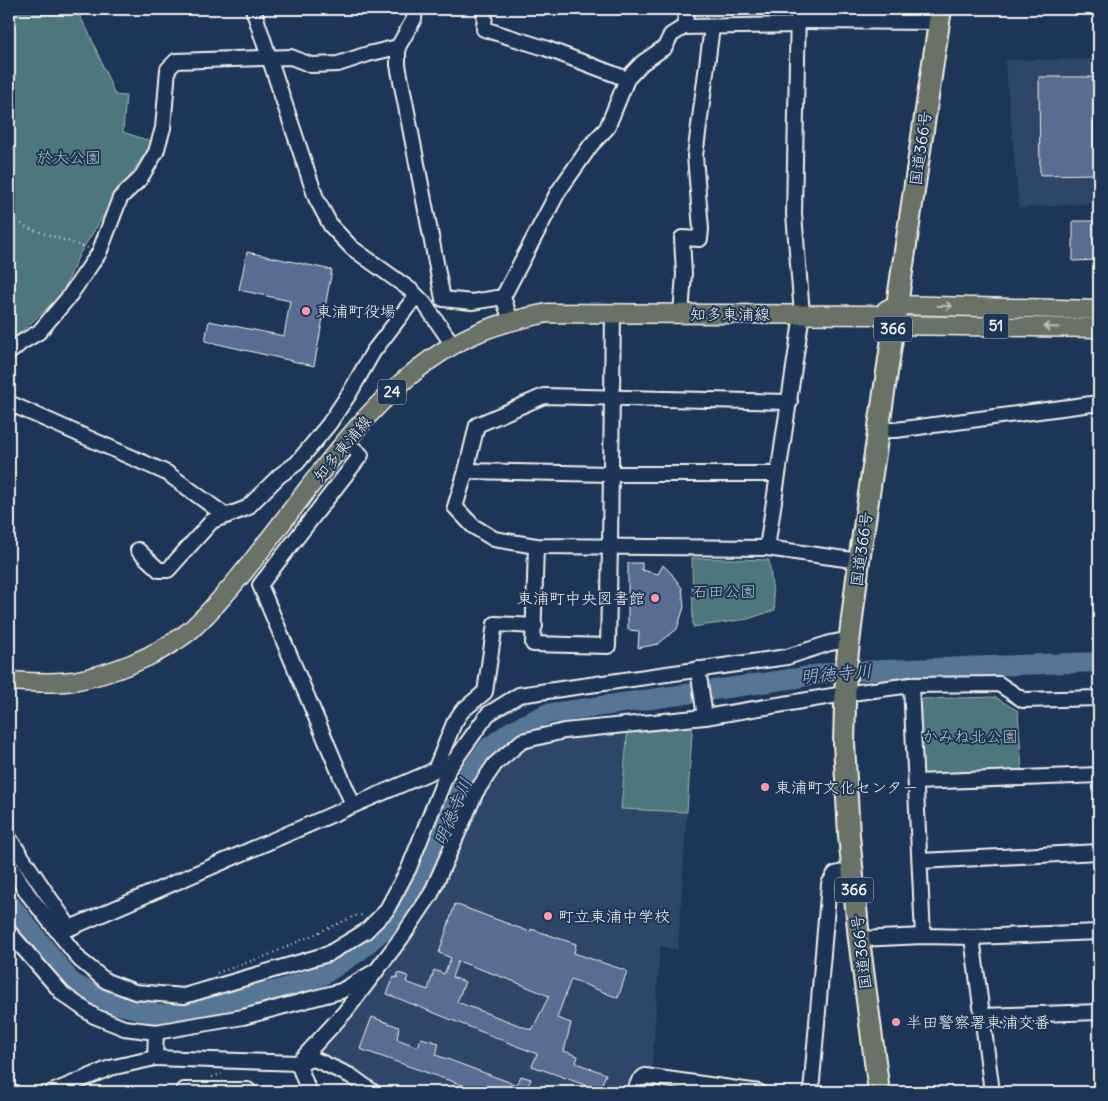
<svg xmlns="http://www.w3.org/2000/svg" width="1108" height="1101" viewBox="0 0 1108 1101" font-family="Delius,'Klee One',sans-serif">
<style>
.built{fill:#2f4668}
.green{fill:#4e777c;stroke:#a1b4b2}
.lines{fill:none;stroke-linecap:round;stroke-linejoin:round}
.river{stroke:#547795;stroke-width:20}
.building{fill:#596d91;stroke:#f4f1e8;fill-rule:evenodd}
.minor-casing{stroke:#f4f1e8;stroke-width:18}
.major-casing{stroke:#f4f1e8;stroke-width:21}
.highway-casing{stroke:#f4f1e8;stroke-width:24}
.path{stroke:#f4f1e8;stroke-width:2;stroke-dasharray:1 4;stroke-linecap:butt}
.minor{stroke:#1d3557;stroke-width:14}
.major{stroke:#6a7166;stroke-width:18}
.highway{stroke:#6a7166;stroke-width:20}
.oneway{stroke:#bdbeb4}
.poi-dot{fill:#ff9aa2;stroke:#1d3557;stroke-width:2}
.labels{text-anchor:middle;stroke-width:4;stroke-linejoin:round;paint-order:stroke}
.shield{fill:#1d3557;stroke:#b4b9bc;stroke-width:1}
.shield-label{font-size:15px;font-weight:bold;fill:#f4f1e8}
.street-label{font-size:16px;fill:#f4f1e8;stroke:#1d3557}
.park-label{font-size:16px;fill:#b2c0bd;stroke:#1d3557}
.poi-label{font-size:16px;fill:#f4f1e8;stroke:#1d3557;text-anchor:start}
.water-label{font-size:18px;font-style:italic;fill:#b4c0c7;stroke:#1d3557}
</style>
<rect width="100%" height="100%" fill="#1d3557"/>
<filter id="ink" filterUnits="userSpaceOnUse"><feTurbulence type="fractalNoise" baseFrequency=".02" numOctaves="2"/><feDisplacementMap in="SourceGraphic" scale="10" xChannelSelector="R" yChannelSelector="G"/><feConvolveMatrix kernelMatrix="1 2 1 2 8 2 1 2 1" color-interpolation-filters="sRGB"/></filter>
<g filter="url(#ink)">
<g class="built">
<polygon points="1099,59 1099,203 1019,208 1005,60"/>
<polygon points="693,718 678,950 660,946 652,1070 641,1069 630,1092 373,1092 314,1059 312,1048 402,937 476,792 522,741"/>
</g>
<g class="green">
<polygon points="9,9 76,9 90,35 115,95 126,96 123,132 153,142 110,205 79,255 62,294 19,334 9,339"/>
<polygon points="692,558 769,560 775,610 748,619 693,627"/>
<polygon points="995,697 1018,711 1022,772 921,774 919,699"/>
<polygon points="693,718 687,812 621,809 628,726"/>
</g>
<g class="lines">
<polyline class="river" points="9,903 72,983 114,1004 164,1015 282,989 323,975 358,952 392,922 417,893 430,867 462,783 488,748 511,731 546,714 797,678 831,672 1099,662"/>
</g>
<g class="building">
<polygon points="1039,77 1093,77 1094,174 1040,175"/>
<polygon points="1073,221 1099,221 1099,260 1073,261"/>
<polygon points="247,252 332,270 314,366 205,341 209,321 284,336 290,301 239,290"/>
<polygon points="628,563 642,563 642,570 658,574 663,565 671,573 682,588 684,607 677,629 658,644 638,648 639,631 628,630"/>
<path d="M 455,904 L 530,932 L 531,929 L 576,944 L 574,953 L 627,971 L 618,998 L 571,979 L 557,1018 L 571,1023 L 564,1051 L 578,1056 L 576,1063 L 606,1074 L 599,1090 L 532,1066 L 537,1054 L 387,994 L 394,977 L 397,978 L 398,973 L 408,976 L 406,982 L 428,990 L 434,970 L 444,974 L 451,958 L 439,953 ZM 458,961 L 513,981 L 549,996 L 532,1030 L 457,1002 L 465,982 L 452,977 Z"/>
<polygon points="372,1017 399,1027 397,1039 418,1047 421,1038 439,1043 436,1055 517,1085 521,1076 531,1079 527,1089 533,1092 482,1092 360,1049"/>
</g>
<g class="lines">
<g class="minor-casing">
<g id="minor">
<polyline points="253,9 316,198 331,226 352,248 412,291 424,303 453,345"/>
<polyline points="415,9 414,19 398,47 398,65 443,299 472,302 503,297"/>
<polyline points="485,9 484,29 545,48 627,79"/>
<polyline points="798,21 939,22"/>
<polyline points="684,27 687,9"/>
<polyline points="681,314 684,274 682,238 700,239 701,229 695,156 712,27"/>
<polyline points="511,321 503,297 558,192 591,145 607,128 627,79 642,63 665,47 671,35 684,27 798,25"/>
<polyline points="9,353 22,342 39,332 68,298 99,253 120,198 140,179 156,152 163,128 168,69 176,61 291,57 311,65 338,64 368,54 398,47"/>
<polyline points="790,402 544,396 477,425 466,471 455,507 473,526 494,539 536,546 767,548 859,561"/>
<polyline points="9,403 167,473 226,516"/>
<polyline points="878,430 896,430 1099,403"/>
<polyline points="346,442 361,455 260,585 353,805"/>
<polyline points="466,471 610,474 778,474"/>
<polyline points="536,546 533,644 608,646 610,545 613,314"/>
<polyline points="767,548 802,314 794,214 798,9"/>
<polyline points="138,550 159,570 168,570 212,521 247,508 279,476 297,463 329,424 349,394 373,352 416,296"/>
<polyline points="698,669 705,717"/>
<polyline points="911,685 923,936"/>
<polyline points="916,782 1099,775"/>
<polyline points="9,838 70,928 435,770 454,723 462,711 485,692 495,624 535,626"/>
<polyline points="920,861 1099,852"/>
<polyline points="9,864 28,894 80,960 106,981 135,992 184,996 328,954 366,931 386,911 409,868 449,768 488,714 519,695 787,657 830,643 848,640"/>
<polyline points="9,932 63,994 94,1016 124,1028 156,1032 243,1017 341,991 372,973"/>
<polyline points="972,937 992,1092"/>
<polyline points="859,939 923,936 972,937 1099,932"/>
<polyline points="983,1016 1099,1012"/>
<polyline points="156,1032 155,1058 298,1063 314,1059 351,1076 373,1092"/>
<polyline points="298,1063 345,1012 402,937 431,894 476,792 495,764 522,741 564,731 705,717 844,694 911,685 999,684 1023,700 1099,698"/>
<polyline points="298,1063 309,1092"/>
<polyline points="9,1091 13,1092"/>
<polyline points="52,1092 110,1068 155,1058"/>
<polyline points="184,1092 184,1090 248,1090 248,1092"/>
<polyline points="634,1092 639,1081 645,1076 759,1092"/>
<polyline points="811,1092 829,884 835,874 851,870"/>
</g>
</g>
<g class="major-casing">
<g id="major">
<polyline points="886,310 896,305 1099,310"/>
<path d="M 9,681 C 29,682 52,684 73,681 C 112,674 155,657 187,633 C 194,628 200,621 206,615 C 227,593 246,570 264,546 C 324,470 389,368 482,331 C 503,322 525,318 547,313 L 876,315 L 894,325 L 1099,328"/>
</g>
</g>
<g class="highway-casing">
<polyline id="highway" points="879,1092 859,939 849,835 844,743 846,668 859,561 941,9"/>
</g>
<g class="path">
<polyline points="9,215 28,228 88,248"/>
<polyline points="217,973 266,956 355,916 363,915"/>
<polyline points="212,1077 222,1074"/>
</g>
<use href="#minor" class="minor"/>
<use href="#major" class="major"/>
<use href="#highway" class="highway"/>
</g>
<defs><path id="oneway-shaft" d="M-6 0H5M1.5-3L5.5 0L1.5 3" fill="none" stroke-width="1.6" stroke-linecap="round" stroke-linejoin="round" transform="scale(1.25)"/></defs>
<g class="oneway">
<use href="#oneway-shaft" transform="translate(945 306) rotate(1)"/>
<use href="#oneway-shaft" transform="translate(1051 327) rotate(-179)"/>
</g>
</g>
<g class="poi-dot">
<circle cx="306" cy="311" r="5"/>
<circle cx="655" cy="598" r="5"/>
<circle cx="765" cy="787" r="5"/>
<circle cx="548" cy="916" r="5"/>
<circle cx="896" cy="1022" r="5"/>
</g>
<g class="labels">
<g class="shield">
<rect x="983.5" y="313.5" width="25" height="25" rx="4"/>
<rect x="874" y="316.5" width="38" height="25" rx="4"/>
<rect x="378" y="379.5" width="28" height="25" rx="4"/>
<rect x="835" y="877.5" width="38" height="25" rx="4"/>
</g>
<g class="shield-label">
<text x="996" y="331">51</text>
<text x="893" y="334">366</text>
<text x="392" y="397">24</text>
<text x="854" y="895">366</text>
</g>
<g class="street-label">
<text transform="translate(920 148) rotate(-82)" y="6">国道366号</text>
<text x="730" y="320">知多東浦線</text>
<text transform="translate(342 448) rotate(-50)" y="6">知多東浦線</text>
<text transform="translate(861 549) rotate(-82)" y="6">国道366号</text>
<text transform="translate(861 952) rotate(-97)" y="6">国道366号</text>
</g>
<g class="park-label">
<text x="69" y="163">於大公園</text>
<text x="724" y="597">石田公園</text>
<text x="970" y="742">かみね北公園</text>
</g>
<g class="poi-label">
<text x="316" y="317">東浦町役場</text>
<text x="645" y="604" text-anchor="end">東浦町中央図書館</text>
<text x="775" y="793">東浦町文化センター</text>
<text x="558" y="922">町立東浦中学校</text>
<text x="906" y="1028">半田警察署東浦交番</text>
</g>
<g class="water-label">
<text transform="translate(836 674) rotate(-5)" y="6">明徳寺川</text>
<text transform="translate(453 812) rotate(-67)" y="6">明徳寺川</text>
</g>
</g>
<rect width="1108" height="1101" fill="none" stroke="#1d3557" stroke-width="30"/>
<rect x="15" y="15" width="1078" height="1071" fill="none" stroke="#f4f1e8" stroke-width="2" filter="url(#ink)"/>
</svg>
